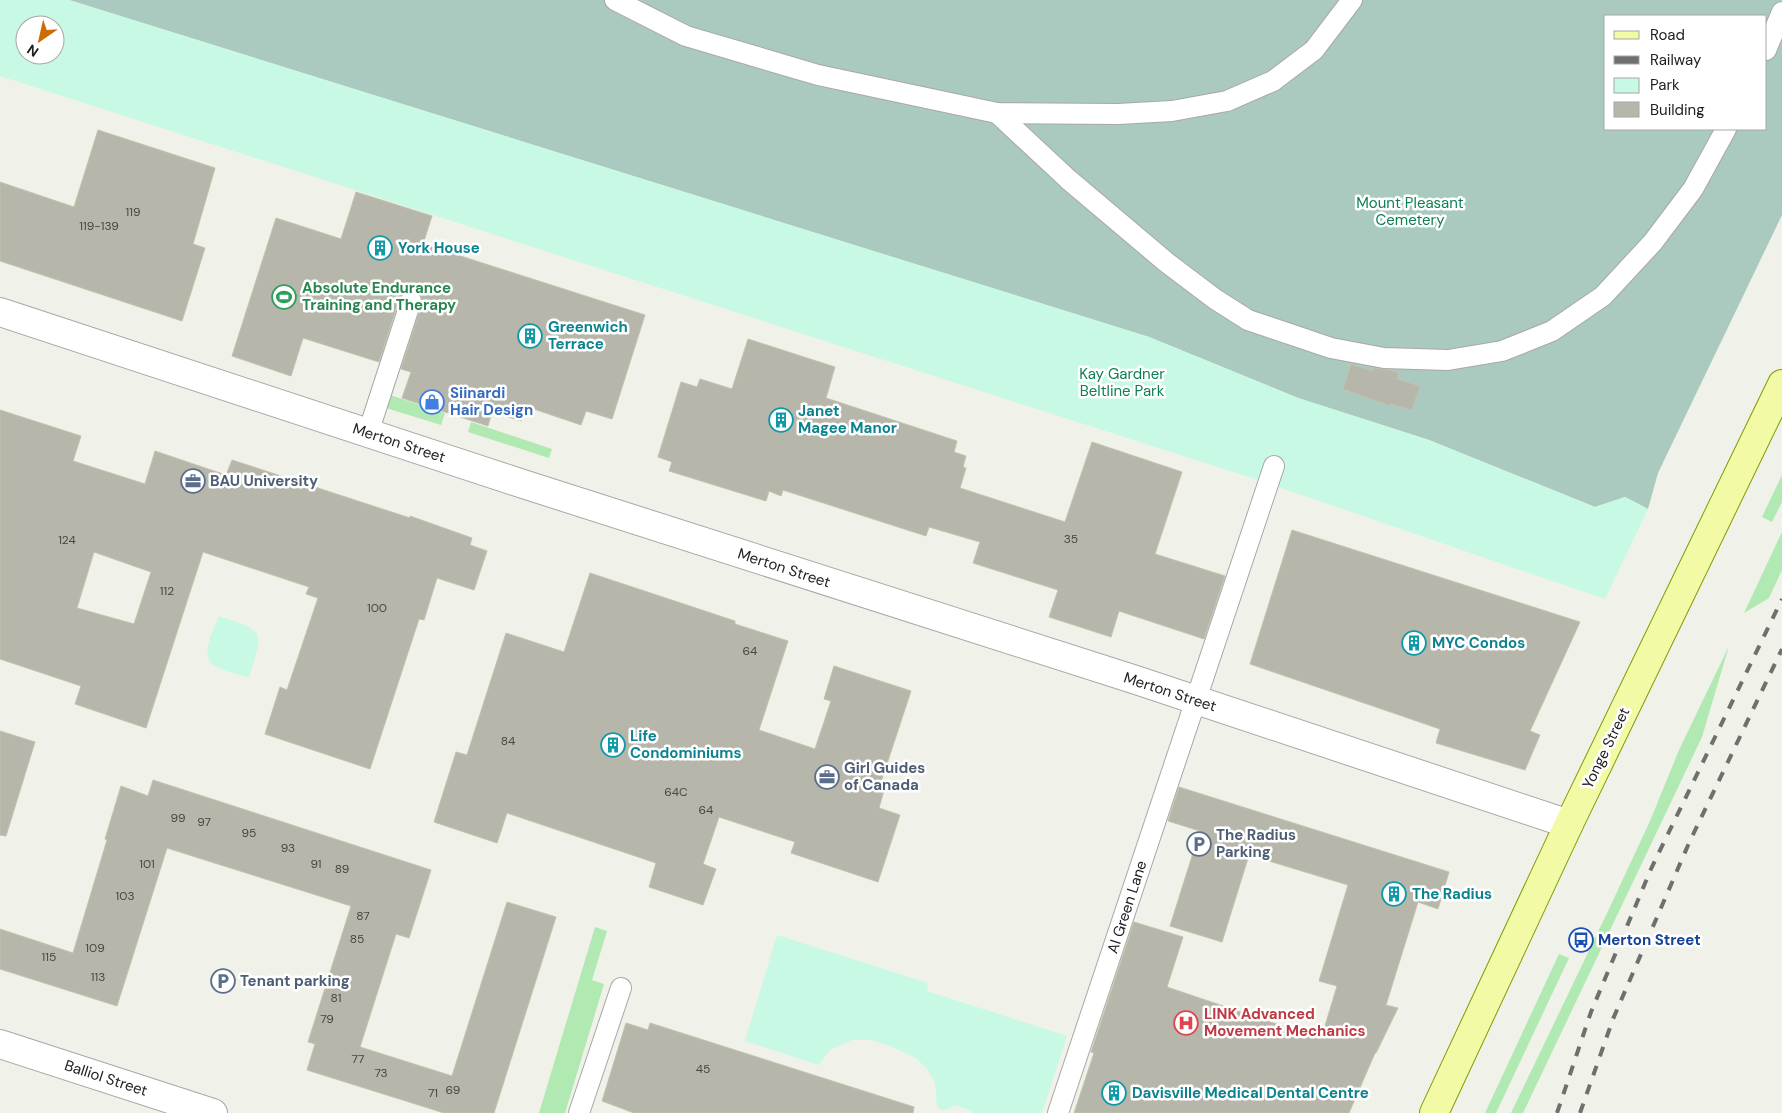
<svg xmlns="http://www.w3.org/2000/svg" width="1782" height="1113" viewBox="0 0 1782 1113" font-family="'DM Sans',sans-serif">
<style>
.grass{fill:#b0e9b2}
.cemetery{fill:#aacabf;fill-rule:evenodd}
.park{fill:#c8f9e5;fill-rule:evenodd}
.building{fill:#b7b6ab;stroke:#c3c2ab;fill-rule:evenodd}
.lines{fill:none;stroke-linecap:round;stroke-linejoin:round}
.lane-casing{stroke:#a8a8a8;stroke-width:22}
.street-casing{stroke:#a8a8a8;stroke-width:30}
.primary-casing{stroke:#7f9b04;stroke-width:30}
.lane{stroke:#fff;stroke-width:20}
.street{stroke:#fff;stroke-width:28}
.primary{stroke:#f3faa5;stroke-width:28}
.rail{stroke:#6f6f6f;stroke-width:4;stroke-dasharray:10 10;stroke-linecap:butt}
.labels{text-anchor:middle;stroke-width:5;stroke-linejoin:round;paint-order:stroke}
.number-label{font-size:12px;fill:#464644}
.park-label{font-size:15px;fill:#0f8052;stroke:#fff}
.culture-label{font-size:15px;font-weight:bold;fill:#0d838f;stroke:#fff;text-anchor:start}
.leisure-label{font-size:15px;font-weight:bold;fill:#27864d;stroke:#fff;text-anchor:start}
.shop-label{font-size:15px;font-weight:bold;fill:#366cbe;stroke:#fff;text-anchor:start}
.street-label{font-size:15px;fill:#212121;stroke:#fff}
.service-label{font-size:15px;font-weight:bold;fill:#4e5e75;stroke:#fff;text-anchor:start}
.transit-label{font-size:15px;font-weight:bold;fill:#164399;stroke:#fff;text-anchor:start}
.health-label{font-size:15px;font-weight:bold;fill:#be3a42;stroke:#fff;text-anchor:start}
</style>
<rect width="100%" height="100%" fill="#f0f1e8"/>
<g class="grass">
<polygon points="390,395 445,413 441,425 386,408"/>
<polygon points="471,422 552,449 549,458 468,432"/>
<polygon points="1782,475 1782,502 1772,522 1762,517"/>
<polygon points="1782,532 1782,570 1769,598 1744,613"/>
<polygon points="1729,646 1702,737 1523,1113 1511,1113 1609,909 1650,821 1679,750"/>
<polygon points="595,927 607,931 592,980 604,984 565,1113 539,1113"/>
<polygon points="1559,954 1569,958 1496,1113 1485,1113"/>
</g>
<path class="cemetery" d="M 69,0 L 1782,0 L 1782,215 L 1658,473 L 1648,509 L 1625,497 L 1595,507 L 1429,440 L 1298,398 L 1149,337 ZM 1606,16 L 1766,16 L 1766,129 L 1606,129 Z"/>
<g class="park">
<path d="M 0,0 L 69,0 L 1149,337 L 1298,398 L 1429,440 L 1595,507 L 1625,497 L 1648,509 L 1605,599 L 1255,479 L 0,76 ZM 25,25 L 55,25 L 55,55 L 25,55 Z"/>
<path d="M 219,616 C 267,632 263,630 249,678 C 238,674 225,672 215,666 C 198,657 214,629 219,616 Z"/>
<polygon points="777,935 928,983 927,991 1067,1036 1042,1113 972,1113 972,1111 954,1105 950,1109 943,1110 937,1107 935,1082 927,1069 916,1058 890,1046 871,1040 852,1040 830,1050 819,1065 745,1041"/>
</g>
<g class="building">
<polygon points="98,130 215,168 193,244 205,248 182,321 0,261 0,182 74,207"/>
<polygon points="356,192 432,216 423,244 645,315 612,419 586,411 581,425 525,406 521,421 492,412 488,426 402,398 411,372 401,369 422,304 422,298 420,293 414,290 408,290 403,292 400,297 379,362 303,338 291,376 232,356 276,218 341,239"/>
<polygon points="748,339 835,367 826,398 957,441 954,452 966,456 963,467 966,468 960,488 1065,522 1092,442 1182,472 1155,554 1225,576 1204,639 1119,611 1111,637 1049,617 1058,590 973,563 980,542 929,527 926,536 783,490 781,496 769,491 766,501 669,471 672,462 658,457 681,382 697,387 700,379 732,389"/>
<polygon points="1351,364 1373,371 1373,368 1388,370 1399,373 1397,379 1420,386 1412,410 1391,404 1390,406 1343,389"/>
<path d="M 0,410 L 81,436 L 73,461 L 145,484 L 155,451 L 226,475 L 232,460 L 410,518 L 410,516 L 472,538 L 470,545 L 487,551 L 474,590 L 437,578 L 424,620 L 419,619 L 370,769 L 265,734 L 280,687 L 287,690 L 318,598 L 306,594 L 309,587 L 203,552 L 146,728 L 75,704 L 81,686 L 0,659 ZM 94,552 L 151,572 L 134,624 L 77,608 Z"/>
<polygon points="1292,530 1580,622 1530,731 1540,735 1525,770 1436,743 1440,729 1250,664"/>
<polygon points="590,573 735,621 735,624 788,641 759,730 815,749 831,701 824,699 834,666 911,691 880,785 885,787 879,808 900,815 878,882 791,853 795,842 719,817 703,864 716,869 703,905 649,887 656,863 507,813 497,843 434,822 456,752 467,755 506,633 564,652"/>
<polygon points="0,731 35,742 6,836 0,835"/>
<polygon points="153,780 431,870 409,938 396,934 360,1047 452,1076 507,902 556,917 494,1113 444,1113 307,1070 315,1044 308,1042 351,906 167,848 117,1006 0,969 0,929 73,953 107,840 105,839 121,786 148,796"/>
<polygon points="1179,787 1449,872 1438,909 1418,902 1386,1005 1398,1008 1376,1053 1375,1053 1349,1113 1074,1113 1094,1053 1091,1052 1134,922 1183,937 1167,987 1321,1039 1337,986 1319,981 1348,885 1249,855 1222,942 1170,926 1200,831 1168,821"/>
<polygon points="626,1023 648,1030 650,1023 914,1107 913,1113 634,1113 602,1101"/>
</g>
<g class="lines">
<g class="lane-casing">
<g id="lane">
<polyline points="615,0 686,36 818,75 997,113 1118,114 1172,111 1227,101 1273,81 1314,50 1352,0"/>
<polyline points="1766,50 1782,12"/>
<polyline points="997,113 1069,180 1166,262 1215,299 1248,320 1331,348 1384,358 1448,360 1502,351 1552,331 1603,296 1653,242 1693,189 1726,129"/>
<polyline points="368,433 411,301"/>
<polyline points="579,1113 621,988"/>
<polyline points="1058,1113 1274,466"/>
</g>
</g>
<g class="street-casing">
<g id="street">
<polyline points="0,312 520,483 1136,680 1569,824"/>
<polyline points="0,1044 213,1113"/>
</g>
</g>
<g class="primary-casing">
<polyline id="primary" points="1434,1113 1569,824 1782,384"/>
</g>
<use href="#lane" class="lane"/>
<use href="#street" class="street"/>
<use href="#primary" class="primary"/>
<g class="rail">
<polyline points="1557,1113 1591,1012 1651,869 1782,599"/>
<polyline points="1580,1113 1613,1019 1689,843 1782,649"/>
</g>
</g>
<defs>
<g id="building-ring" transform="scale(1.25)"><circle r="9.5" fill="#fff" stroke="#0f9aa8" stroke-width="1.5"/><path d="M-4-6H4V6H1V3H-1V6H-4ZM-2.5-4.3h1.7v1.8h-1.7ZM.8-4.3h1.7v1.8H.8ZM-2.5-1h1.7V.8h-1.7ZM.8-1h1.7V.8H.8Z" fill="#0f9aa8"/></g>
<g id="stadium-ring" transform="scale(1.25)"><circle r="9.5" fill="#fff" stroke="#2e9e5b" stroke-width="1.5"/><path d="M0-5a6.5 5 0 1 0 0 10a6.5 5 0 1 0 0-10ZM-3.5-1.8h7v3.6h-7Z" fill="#2e9e5b"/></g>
<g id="shop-ring" transform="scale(1.25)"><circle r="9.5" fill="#fff" stroke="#3f7fe0" stroke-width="1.5"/><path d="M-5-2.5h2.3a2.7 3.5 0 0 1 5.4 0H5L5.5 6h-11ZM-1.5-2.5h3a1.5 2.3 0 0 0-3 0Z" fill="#3f7fe0"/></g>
<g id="office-ring" transform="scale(1.25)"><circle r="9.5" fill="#fff" stroke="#5c6f8a" stroke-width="1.5"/><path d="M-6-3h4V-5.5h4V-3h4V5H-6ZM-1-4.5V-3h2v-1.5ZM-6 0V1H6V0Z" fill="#5c6f8a"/></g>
<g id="parking-ring" transform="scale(1.25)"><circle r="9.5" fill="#fff" stroke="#5c6f8a" stroke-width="1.5"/><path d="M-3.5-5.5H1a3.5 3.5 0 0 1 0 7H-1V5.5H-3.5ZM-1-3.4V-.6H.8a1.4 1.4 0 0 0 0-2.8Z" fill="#5c6f8a"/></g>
<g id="bus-ring" transform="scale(1.25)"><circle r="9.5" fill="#fff" stroke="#1a4fb4" stroke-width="1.5"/><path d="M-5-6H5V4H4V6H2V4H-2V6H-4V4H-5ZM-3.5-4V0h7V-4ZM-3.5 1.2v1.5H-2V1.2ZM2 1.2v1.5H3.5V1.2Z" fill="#1a4fb4"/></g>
<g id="hospital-ring" transform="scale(1.25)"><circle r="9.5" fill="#fff" stroke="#e0444e" stroke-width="1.5"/><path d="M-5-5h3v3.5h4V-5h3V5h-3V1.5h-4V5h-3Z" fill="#e0444e"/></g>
</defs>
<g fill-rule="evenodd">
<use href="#building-ring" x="380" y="248"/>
<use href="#stadium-ring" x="284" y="297"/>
<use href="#building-ring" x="530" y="336"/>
<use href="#shop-ring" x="432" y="402"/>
<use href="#building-ring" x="781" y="420"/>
<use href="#office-ring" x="193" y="481"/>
<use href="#building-ring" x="1414" y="643"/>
<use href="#building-ring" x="613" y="745"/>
<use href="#office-ring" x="827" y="777"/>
<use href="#parking-ring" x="1199" y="844"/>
<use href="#building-ring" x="1394" y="894"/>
<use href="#bus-ring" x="1581" y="940"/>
<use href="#parking-ring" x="223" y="981"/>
<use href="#hospital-ring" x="1186" y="1023"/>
<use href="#building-ring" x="1114" y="1093"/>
</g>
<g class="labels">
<g class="number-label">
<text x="133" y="216">119</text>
<text x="99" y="230">119-139</text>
<text x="1071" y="543">35</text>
<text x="67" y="544">124</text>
<text x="167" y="595">112</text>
<text x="377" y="612">100</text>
<text x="750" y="655">64</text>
<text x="508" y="745">84</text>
<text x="676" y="796">64C</text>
<text x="706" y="814">64</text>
<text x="178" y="822">99</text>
<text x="204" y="826">97</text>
<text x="249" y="837">95</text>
<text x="288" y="852">93</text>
<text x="147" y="868">101</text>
<text x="316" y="868">91</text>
<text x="342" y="873">89</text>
<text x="125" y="900">103</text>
<text x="363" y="920">87</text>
<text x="357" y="943">85</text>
<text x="95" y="952">109</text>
<text x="49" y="961">115</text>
<text x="98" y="981">113</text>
<text x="336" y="1002">81</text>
<text x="327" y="1023">79</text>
<text x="358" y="1063">77</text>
<text x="703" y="1073">45</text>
<text x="381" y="1077">73</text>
<text x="453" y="1094">69</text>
<text x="433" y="1097">71</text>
</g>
<g class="park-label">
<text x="1410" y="208">Mount Pleasant<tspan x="1410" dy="17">Cemetery</tspan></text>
<text x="1122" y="379">Kay Gardner<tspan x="1122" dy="17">Beltline Park</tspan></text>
</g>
<g class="culture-label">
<text x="398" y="253">York House</text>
<text x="548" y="332">Greenwich<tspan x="548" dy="17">Terrace</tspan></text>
<text x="798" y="416">Janet<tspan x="798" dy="17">Magee Manor</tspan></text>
<text x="1432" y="648">MYC Condos</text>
<text x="630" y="741">Life<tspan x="630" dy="17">Condominiums</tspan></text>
<text x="1412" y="899">The Radius</text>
<text x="1132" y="1098">Davisville Medical Dental Centre</text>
</g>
<g class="leisure-label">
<text x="302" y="293">Absolute Endurance<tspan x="302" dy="17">Training and Therapy</tspan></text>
</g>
<g class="shop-label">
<text x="450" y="398">Siinardi<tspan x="450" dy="17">Hair Design</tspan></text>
</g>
<g class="street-label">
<text transform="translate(399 443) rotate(18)" y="5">Merton Street</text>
<text transform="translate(784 568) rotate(18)" y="5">Merton Street</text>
<text transform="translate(1170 692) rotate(18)" y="5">Merton Street</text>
<text transform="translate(1606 748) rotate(-64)" y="5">Yonge Street</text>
<text transform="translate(1127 907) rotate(-72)" y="5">Al Green Lane</text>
<text transform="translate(106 1078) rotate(18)" y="5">Balliol Street</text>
</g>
<g class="service-label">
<text x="210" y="486">BAU University</text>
<text x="844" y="773">Girl Guides<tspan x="844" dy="17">of Canada</tspan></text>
<text x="1216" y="840">The Radius<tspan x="1216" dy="17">Parking</tspan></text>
<text x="240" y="986">Tenant parking</text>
</g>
<g class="transit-label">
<text x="1598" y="945">Merton Street</text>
</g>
<g class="health-label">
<text x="1204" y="1019">LINK Advanced<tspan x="1204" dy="17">Movement Mechanics</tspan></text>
</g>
</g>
<rect x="1604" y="15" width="162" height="115" fill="#ffffff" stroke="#a6a6a6"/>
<rect x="1614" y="31" width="25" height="8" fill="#f3faa5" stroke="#a6a6a6"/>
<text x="1650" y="40" font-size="15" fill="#212121">Road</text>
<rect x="1614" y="56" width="25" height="8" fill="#6f6f6f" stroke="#a6a6a6"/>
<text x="1650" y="65" font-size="15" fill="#212121">Railway</text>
<rect x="1614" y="78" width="25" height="15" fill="#c8f9e5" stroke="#a6a6a6"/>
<text x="1650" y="90" font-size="15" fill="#212121">Park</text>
<rect x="1614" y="102" width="25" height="15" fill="#b7b6ab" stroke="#a6a6a6"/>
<text x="1650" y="115" font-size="15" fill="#212121">Building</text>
<g transform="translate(40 40) rotate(214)"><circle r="24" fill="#ffffff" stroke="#a6a6a6"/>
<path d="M0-4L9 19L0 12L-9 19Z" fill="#cd6c05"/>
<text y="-8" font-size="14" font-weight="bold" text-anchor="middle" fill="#212121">N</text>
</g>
</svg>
